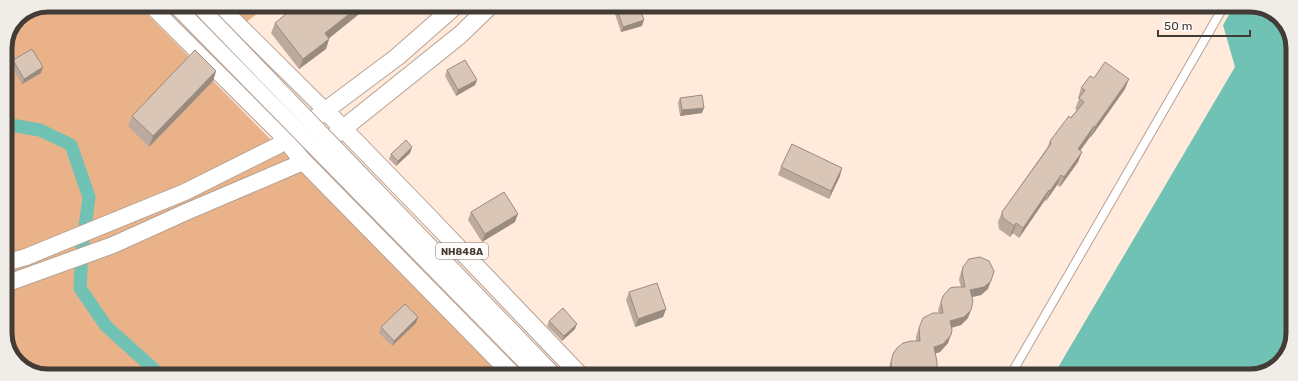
<svg xmlns="http://www.w3.org/2000/svg" width="1298" height="381" viewBox="0 0 1298 381" font-family="Rubik,sans-serif">
<style>
.green{fill:#e9b289}
.water{fill:#6fc2b4}
.lines{fill:none;stroke-linecap:round;stroke-linejoin:round}
.canal{stroke:#6fc2b4;stroke-width:13}
.pedestrian-casing{stroke:#b6a294;stroke-width:10}
.secondary-casing{stroke:#b6a294;stroke-width:17}
.primary-casing{stroke:#b6a294;stroke-width:18}
.trunk-casing{stroke:#b6a294;stroke-width:19}
.pedestrian{stroke:#fff;stroke-width:8}
.secondary{stroke:#fff;stroke-width:15}
.primary{stroke:#fff;stroke-width:16}
.trunk{stroke:#fff;stroke-width:17}
.secondary-bridge-casing{stroke:#b6a294;stroke-width:17;stroke-linecap:butt}
.secondary-bridge{stroke:#fff;stroke-width:15}
.wall{fill:#bbaa9d}
.shaded-wall{fill:#998b80}
.building{fill:#dac6b7;stroke:#998b80}
.labels{text-anchor:middle;stroke-width:3;stroke-linejoin:round;paint-order:stroke}
.shield{fill:#fffbf8;stroke:#7b7570;stroke-width:1}
.shield-label{font-size:10px;font-weight:bold;fill:#433b35}
.rim{fill:none;stroke:#433b35;stroke-width:5}
</style>
<rect width="100%" height="100%" fill="#ffeadb"/>
<g class="green">
<polygon points="48,5 138,5 296,165 501,375 36,374 15,361 5,336 5,47 18,17"/>
<polygon points="226,5 268,5 244,24"/>
</g>
<polygon class="water" points="1234,6 1262,7 1283,20 1293,45 1291,345 1276,367 1251,376 1053,376 1235,67 1223,25"/>
<g class="lines">
<polyline class="canal" points="5,124 40,130 71,145 89,197 82,251 80,288 106,326 157,372 158,375"/>
<g class="pedestrian-casing">
<polyline id="pedestrian" points="1010,376 1224,6"/>
</g>
<g class="secondary-casing">
<g id="secondary">
<polyline points="150,5 286,140"/>
<polyline points="219,5 325,110"/>
</g>
</g>
<g class="primary-casing">
<g id="primary">
<polyline points="5,263 26,257 185,192 277,146 286,140"/>
<polyline points="5,284 113,245 186,212 296,165 302,160"/>
</g>
</g>
<g class="trunk-casing">
<g id="trunk">
<polyline points="455,6 397,57 286,140 302,160 513,375"/>
<polyline points="325,110 428,216 580,375"/>
<polyline points="334,136 460,35 490,6"/>
</g>
</g>
<use href="#pedestrian" class="pedestrian"/>
<use href="#secondary" class="secondary"/>
<use href="#primary" class="primary"/>
<use href="#trunk" class="trunk"/>
<g class="secondary-bridge-casing">
<g id="secondary-bridge">
<polyline points="175,5 538,375"/>
<polyline points="198,5 554,375"/>
</g>
</g>
<use href="#secondary-bridge" class="secondary-bridge"/>
</g>
<g class="wall">
<polygon points="303,5 379,5 372,11 369,6 329,38 329,39 326,49 299,69 271,33 275,23"/>
<polygon points="614,6 639,6 642,26 621,32 613,8"/>
<polygon points="13,60 43,67 41,73 22,84 11,66"/>
<polygon points="447,70 477,80 475,85 456,96 445,76"/>
<polygon points="216,71 213,81 149,147 128,126 132,116"/>
<polygon points="1081,88 1125,89 1091,137 1090,137 1080,151 1078,162 1060,187 1057,185 1046,201 1045,200 1019,238 1013,233 1010,237 999,229 998,222 1002,212 1047,148 1050,141 1077,110 1075,109 1079,99 1078,98"/>
<polygon points="680,98 702,113 680,116 678,103"/>
<polygon points="412,147 410,153 396,166 389,159 391,154"/>
<polygon points="781,167 840,176 829,199 778,175"/>
<polygon points="471,212 515,222 482,242 468,220"/>
<polygon points="963,267 988,289 981,295 972,297 968,318 961,325 951,328 948,343 940,352 935,353 935,376 889,376 888,370 893,354 916,341 916,336 919,328 939,313 938,310 943,296 961,287 959,280 960,275"/>
<polygon points="629,292 666,309 663,317 635,327 626,300"/>
<polygon points="418,317 416,323 392,346 379,333 381,327"/>
<polygon points="549,321 575,329 562,341 547,326"/>
</g>
<g class="shaded-wall">
<polygon points="361,5 370,5 369,6 322,44 325,33"/>
<polygon points="374,5 379,5 372,11"/>
<polygon points="581,6 587,6 581,8"/>
<polygon points="644,20 642,26 621,32 623,27"/>
<polygon points="329,39 326,49 299,69 303,59"/>
<polygon points="43,67 41,73 22,84 24,79"/>
<polygon points="216,71 213,81 149,147 153,136"/>
<polygon points="1129,79 1125,89 1091,137 1095,127"/>
<polygon points="477,80 475,85 456,96 458,90"/>
<polygon points="704,108 702,113 680,116 682,110"/>
<polygon points="1094,126 1090,137 1074,159 1078,149"/>
<polygon points="412,147 410,153 396,166 398,161"/>
<polygon points="1082,152 1078,162 1060,187 1064,177"/>
<polygon points="842,168 840,176 829,199 831,191"/>
<polygon points="1061,175 1057,185 1046,201 1050,191"/>
<polygon points="1049,190 1045,200 1019,238 1023,228"/>
<polygon points="518,214 515,222 482,242 485,234"/>
<polygon points="1016,223 1013,233 1010,237 1014,226"/>
<polygon points="991,281 988,289 981,295 967,298 970,290"/>
<polygon points="666,309 663,317 635,327 638,319"/>
<polygon points="971,310 968,318 961,325 947,329 950,321"/>
<polygon points="418,317 416,323 392,346 394,341"/>
<polygon points="577,324 575,329 562,341 564,336"/>
<polygon points="951,335 948,343 940,352 931,355 934,347"/>
</g>
<g class="building">
<polygon points="297,5 301,5 302,6 303,5 361,5 325,33 329,39 303,59 275,23"/>
<polygon points="616,6 639,6 644,20 623,27"/>
<polygon points="32,49 43,67 24,79 13,60"/>
<polygon points="195,50 216,71 153,136 132,116"/>
<polygon points="465,60 477,80 458,90 447,70"/>
<polygon points="1105,62 1129,79 1095,127 1094,126 1078,149 1082,152 1064,177 1061,175 1050,191 1049,190 1023,228 1016,223 1014,226 1003,218 1002,212 1051,144 1050,141 1069,116 1071,118 1084,102 1079,98 1085,90 1081,88 1090,76 1094,78"/>
<polygon points="702,95 704,108 682,110 680,98"/>
<polygon points="406,140 412,147 398,161 391,154"/>
<polygon points="792,144 842,168 831,191 781,167"/>
<polygon points="504,192 518,214 485,234 471,212"/>
<polygon points="980,257 989,261 994,271 991,281 984,287 970,290 973,301 971,310 964,317 950,321 952,330 951,335 943,344 934,347 937,362 937,370 934,376 895,376 892,369 891,362 893,354 897,348 903,343 911,341 920,341 919,328 923,318 933,313 943,313 941,302 943,296 950,288 955,287 965,287 962,272 963,267 969,259"/>
<polygon points="657,283 666,309 638,319 629,292"/>
<polygon points="405,304 418,317 394,341 381,327"/>
<polygon points="563,308 577,324 564,336 549,321"/>
</g>
<g class="labels">
<rect class="shield" x="436" y="243" width="52" height="16" rx="3"/>
<g class="shield-label">
<text x="462" y="255">NH848A</text>
</g>
</g>
<path d="M0 0H1298V381H0ZM48 12H1250A36 36 0 0 1 1286 48V333A36 36 0 0 1 1250 369H48A36 36 0 0 1 12 333V48A36 36 0 0 1 48 12Z" fill="#f0ece8" fill-rule="evenodd"/>
<path class="rim" d="M48 12H1250A36 36 0 0 1 1286 48V333A36 36 0 0 1 1250 369H48A36 36 0 0 1 12 333V48A36 36 0 0 1 48 12Z"/>
<path d="M1158 30v6h92v-6" fill="none" stroke="#433b35" stroke-width="2"/>
<text x="1164" y="30" font-size="12" fill="#433b35" stroke="#fffbf8" stroke-width="3" paint-order="stroke">50 m</text>
</svg>
